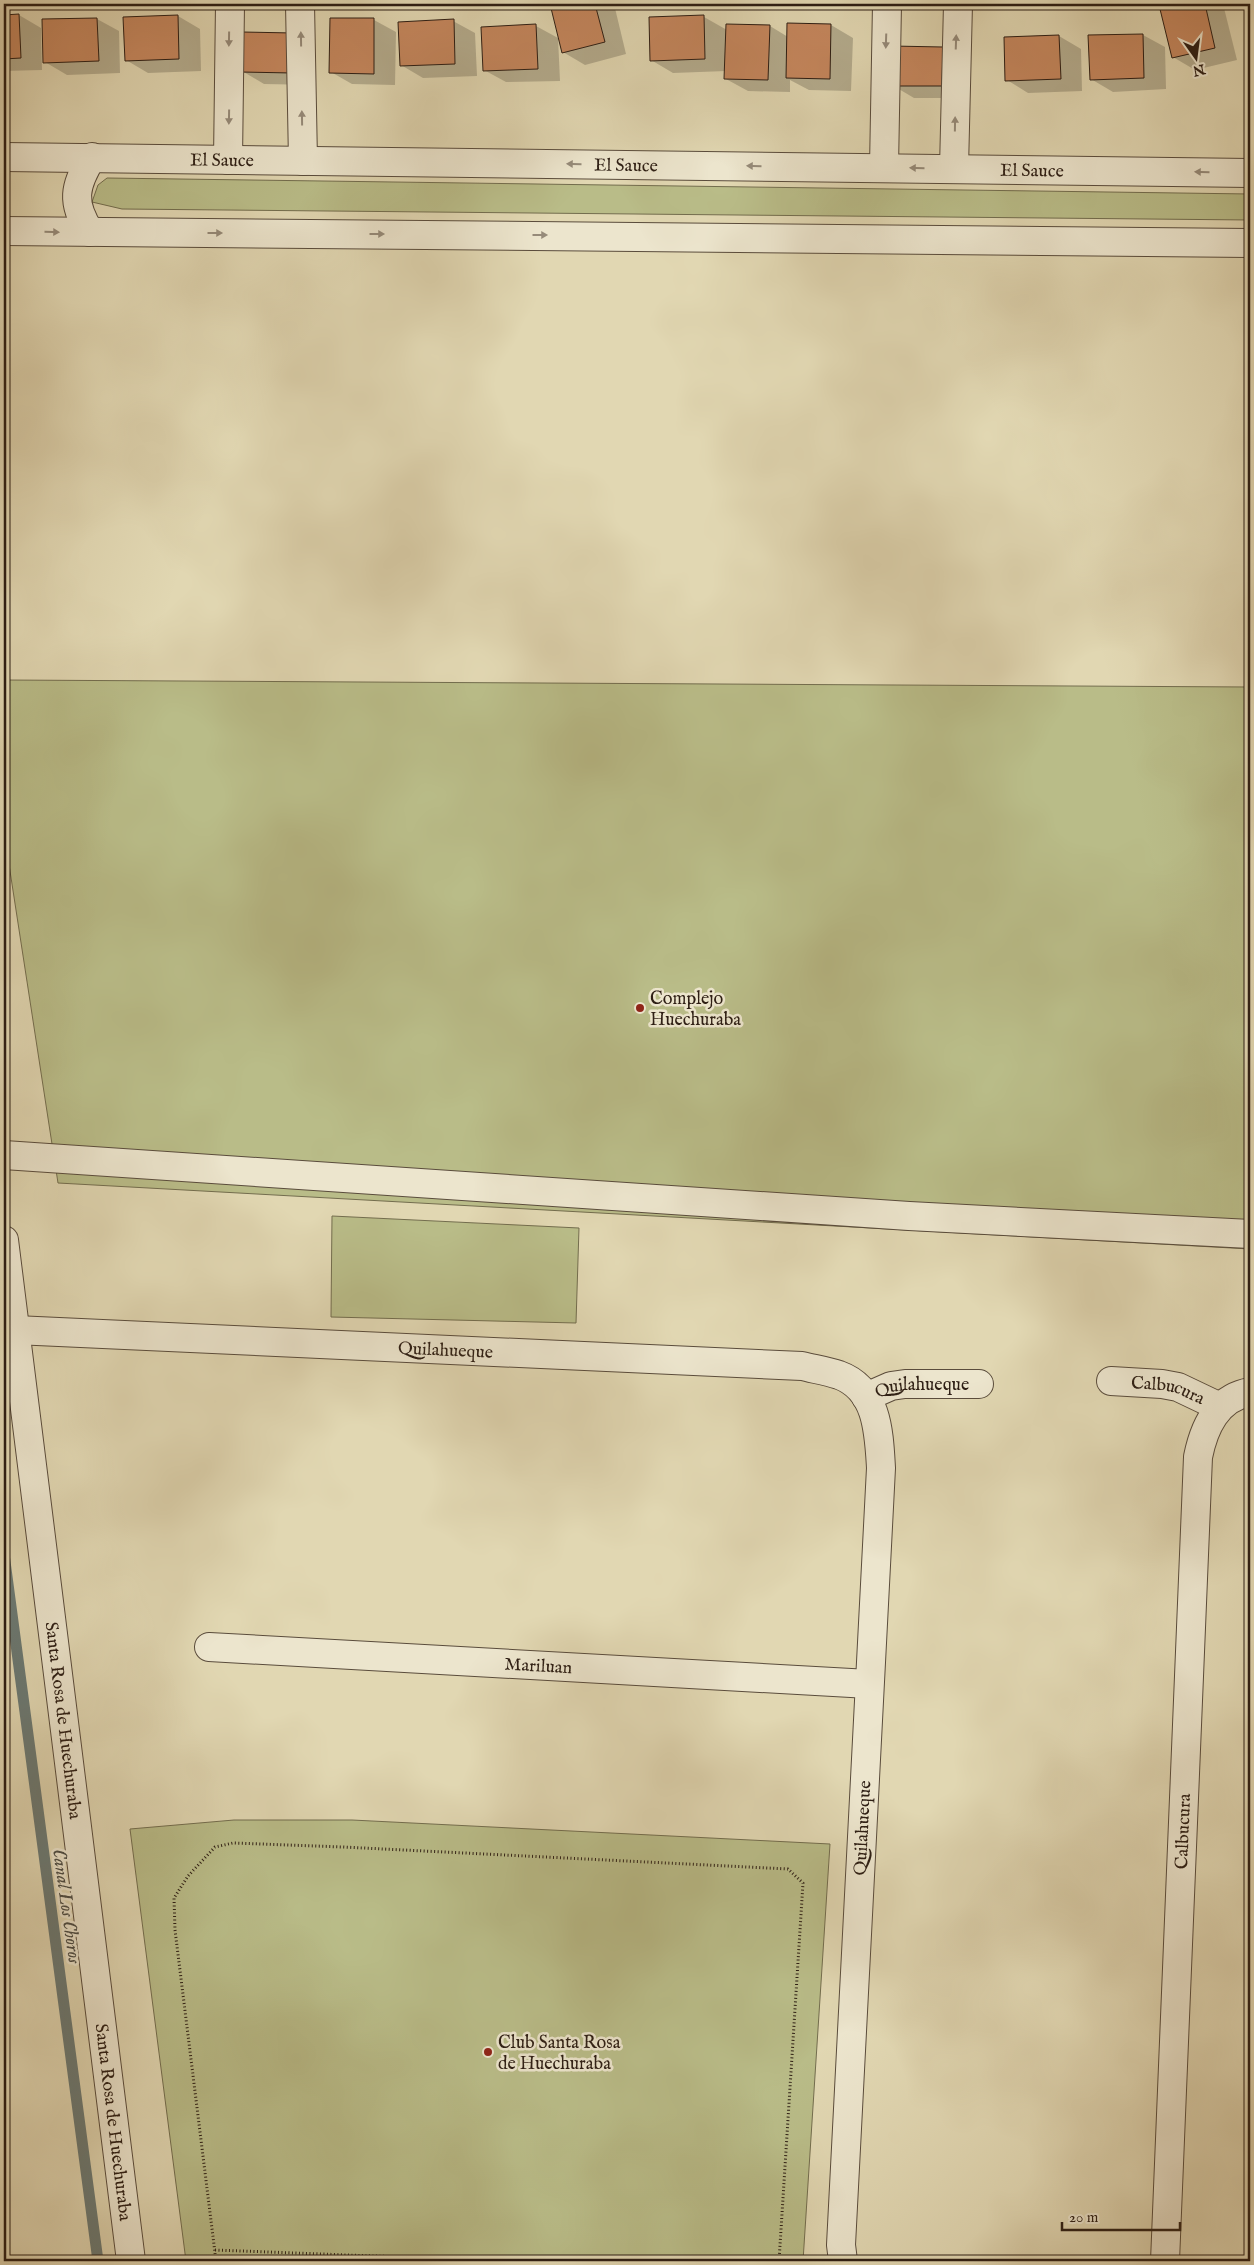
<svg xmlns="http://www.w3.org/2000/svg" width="1254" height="2265" viewBox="0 0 1254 2265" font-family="'IM FELL English',serif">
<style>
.green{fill:#b9bc88;stroke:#736d4e}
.shadow{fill:#0003}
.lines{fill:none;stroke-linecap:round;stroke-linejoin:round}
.stream{stroke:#6c7a74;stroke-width:11}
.building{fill:#c5875e;stroke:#2d1e14}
.minor-casing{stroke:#5a4c3c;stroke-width:30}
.path{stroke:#2d1e14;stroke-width:3;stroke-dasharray:1 2.5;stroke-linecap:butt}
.minor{stroke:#ece5cd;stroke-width:28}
.oneway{fill:#968b7a}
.poi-dot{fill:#8f2418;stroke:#ece5cd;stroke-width:2}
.labels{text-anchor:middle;stroke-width:5;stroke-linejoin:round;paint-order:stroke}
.street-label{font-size:18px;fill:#2d1e14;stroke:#ece5cd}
.poi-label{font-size:18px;fill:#2d1e14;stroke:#ece5cd;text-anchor:start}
.water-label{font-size:19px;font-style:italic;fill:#4c4c44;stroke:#ece5cd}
</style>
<rect width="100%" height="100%" fill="#e1d7b2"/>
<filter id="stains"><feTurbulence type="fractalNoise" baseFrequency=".004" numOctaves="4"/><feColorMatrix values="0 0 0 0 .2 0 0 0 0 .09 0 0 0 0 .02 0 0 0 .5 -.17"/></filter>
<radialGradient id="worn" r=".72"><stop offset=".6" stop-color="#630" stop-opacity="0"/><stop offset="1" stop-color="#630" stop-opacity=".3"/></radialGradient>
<g class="green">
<polygon points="107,178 1250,194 1250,220 122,209 92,202 98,185"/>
<polygon points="4,680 1250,687 1250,1249 58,1183 4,832"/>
<polygon points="332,1216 579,1228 576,1323 331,1317"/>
<polygon points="234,1820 352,1820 830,1844 803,2261 186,2261 130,1829"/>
</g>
<g class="shadow">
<polygon points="551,4 614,4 626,54 585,65 563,52"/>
<polygon points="1168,4 1216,4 1224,8 1237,60 1195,70 1173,57 1161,6"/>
<polygon points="19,15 41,28 42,70 4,71 4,16"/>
<polygon points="178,16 200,29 201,71 148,73 126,60 125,18"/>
<polygon points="704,17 727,30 770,26 788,37 831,25 853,38 851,91 809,90 790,80 790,92 748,91 726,79 726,71 673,73 651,60"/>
<polygon points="97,19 119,31 120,73 67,75 45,62 43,20"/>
<polygon points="332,19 374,20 396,32 395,85 352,84 331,72"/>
<polygon points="453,21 475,33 477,76 423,78 401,65"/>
<polygon points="1250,24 1250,40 1246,25"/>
<polygon points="536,26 558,38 560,81 506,82 484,70"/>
<polygon points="293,34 314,85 264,84 242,71"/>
<polygon points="1143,35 1165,47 1166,89 1113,92 1091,79"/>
<polygon points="1059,36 1081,49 1082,91 1028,93 1007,80"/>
<polygon points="943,48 964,61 964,98 914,98 892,85"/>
</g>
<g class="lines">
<polyline class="stream" points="4,1554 98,2261"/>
</g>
<g class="building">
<polygon points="550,4 595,4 605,42 562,53"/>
<polygon points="1205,4 1215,48 1172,58 1159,5"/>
<polygon points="19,14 21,58 4,59 4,15"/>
<polygon points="178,15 179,59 125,61 123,17"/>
<polygon points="704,15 705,59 650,61 649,17"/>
<polygon points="97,18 99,61 43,63 42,19"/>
<polygon points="330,18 374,18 374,74 329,73"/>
<polygon points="454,19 455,64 400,66 398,22"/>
<polygon points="787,23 831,24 830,79 786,78"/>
<polygon points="536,24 538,69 483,71 481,27"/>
<polygon points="726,24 770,25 768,80 724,79"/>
<polygon points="242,32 293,33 292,73 241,72"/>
<polygon points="1143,34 1144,78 1090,80 1088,35"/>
<polygon points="1059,35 1061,79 1005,81 1004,37"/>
<polygon points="892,46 943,47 942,86 891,86"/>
</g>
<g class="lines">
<g class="minor-casing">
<g id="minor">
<polyline points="300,4 303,161"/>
<path id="s1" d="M 4,157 L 1250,173"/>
<polyline points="228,160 230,4"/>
<polyline points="884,167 887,4"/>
<polyline points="954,168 958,4"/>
<polyline points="4,231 1250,243"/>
<path d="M 90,232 C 71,203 74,186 92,157"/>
<polyline points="4,1155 909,1216 1250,1234"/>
<path id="s2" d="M 4,1240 L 131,2261"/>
<path id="s3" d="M 15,1330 L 802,1366 C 814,1369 827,1371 839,1375 C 878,1389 879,1434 881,1468 L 841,2245 L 843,2261"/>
<path id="s4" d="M 1111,1381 L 1162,1384 L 1178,1387 L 1220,1407"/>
<path id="s5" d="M 866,1397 L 891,1386 L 905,1384 L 979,1384"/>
<path id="s6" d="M 209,1647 L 869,1684"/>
<path id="s7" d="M 1165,2261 L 1198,1457 C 1204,1427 1217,1398 1250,1392"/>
</g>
</g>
<g class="path">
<polyline points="215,2250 507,2261"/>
<polyline points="216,2261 175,1930 174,1898 188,1876 215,1847 233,1843 343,1847 788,1869 803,1883 779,2261"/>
</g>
<use href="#minor" class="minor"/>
</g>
<defs><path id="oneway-solid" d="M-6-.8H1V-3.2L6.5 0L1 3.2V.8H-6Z" transform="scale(1.25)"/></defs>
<g class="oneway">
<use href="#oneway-solid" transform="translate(229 39) rotate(91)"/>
<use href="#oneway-solid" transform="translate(301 39) rotate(-91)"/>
<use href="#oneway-solid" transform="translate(886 41) rotate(92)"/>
<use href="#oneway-solid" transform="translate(956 42) rotate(-88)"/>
<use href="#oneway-solid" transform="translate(229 117) rotate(91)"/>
<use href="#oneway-solid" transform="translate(302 118) rotate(-91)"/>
<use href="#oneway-solid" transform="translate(955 124) rotate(-89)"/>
<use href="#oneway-solid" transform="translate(574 164) rotate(-179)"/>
<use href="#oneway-solid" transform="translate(754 166) rotate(-179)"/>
<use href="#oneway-solid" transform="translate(917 168) rotate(-179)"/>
<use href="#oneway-solid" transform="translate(1202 172) rotate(-179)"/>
<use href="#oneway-solid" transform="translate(52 232) rotate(1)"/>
<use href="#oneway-solid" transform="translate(215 233)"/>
<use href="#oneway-solid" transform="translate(377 234)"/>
<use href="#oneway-solid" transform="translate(540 235)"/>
</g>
<g class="poi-dot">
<circle cx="640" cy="1008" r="5"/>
<circle cx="488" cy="2052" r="5"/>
</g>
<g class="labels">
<g class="street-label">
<text dy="6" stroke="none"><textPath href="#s1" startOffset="218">El Sauce</textPath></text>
<text dy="6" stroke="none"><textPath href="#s1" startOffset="622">El Sauce</textPath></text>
<text dy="6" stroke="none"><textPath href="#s1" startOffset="1028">El Sauce</textPath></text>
<text dy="6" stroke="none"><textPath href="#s3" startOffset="431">Quilahueque</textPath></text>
<text dy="6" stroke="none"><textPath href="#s5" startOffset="58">Quilahueque</textPath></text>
<text dy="6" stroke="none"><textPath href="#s4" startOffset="58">Calbucura</textPath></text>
<text dy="6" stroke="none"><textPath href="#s6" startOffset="330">Mariluan</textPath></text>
<text dy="6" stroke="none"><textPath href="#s2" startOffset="484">Santa Rosa de Huechuraba</textPath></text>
<text transform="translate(862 1828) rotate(-87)" y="6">Quilahueque</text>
<text dy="6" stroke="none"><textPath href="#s7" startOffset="430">Calbucura</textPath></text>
<text dy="6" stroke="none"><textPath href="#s2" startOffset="889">Santa Rosa de Huechuraba</textPath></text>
</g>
<g class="poi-label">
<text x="650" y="1004">Complejo<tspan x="650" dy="21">Huechuraba</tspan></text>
<text x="498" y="2048">Club Santa Rosa<tspan x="498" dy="21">de Huechuraba</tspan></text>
</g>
<g class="water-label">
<text transform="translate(68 1906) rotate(82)" y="7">Canal Los Choros</text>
</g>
</g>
<rect width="1254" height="2265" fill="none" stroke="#e1d7b2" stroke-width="20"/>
<rect x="5" y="5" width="1244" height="2255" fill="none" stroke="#2d1e14" stroke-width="2.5"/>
<rect x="10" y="10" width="1234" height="2245" fill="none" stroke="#2d1e14"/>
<g transform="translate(1196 58) rotate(166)" stroke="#ece5cd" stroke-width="4" paint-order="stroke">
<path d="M0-4L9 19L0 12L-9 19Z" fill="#2d1e14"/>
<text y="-8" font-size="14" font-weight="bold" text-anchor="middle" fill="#2d1e14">N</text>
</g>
<path d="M1062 2222v8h118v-8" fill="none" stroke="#2d1e14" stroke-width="2.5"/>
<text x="1069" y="2222" font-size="15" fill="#2d1e14" stroke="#ece5cd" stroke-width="4" paint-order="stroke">20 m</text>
<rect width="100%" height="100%" filter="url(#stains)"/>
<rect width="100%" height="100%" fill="url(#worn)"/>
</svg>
